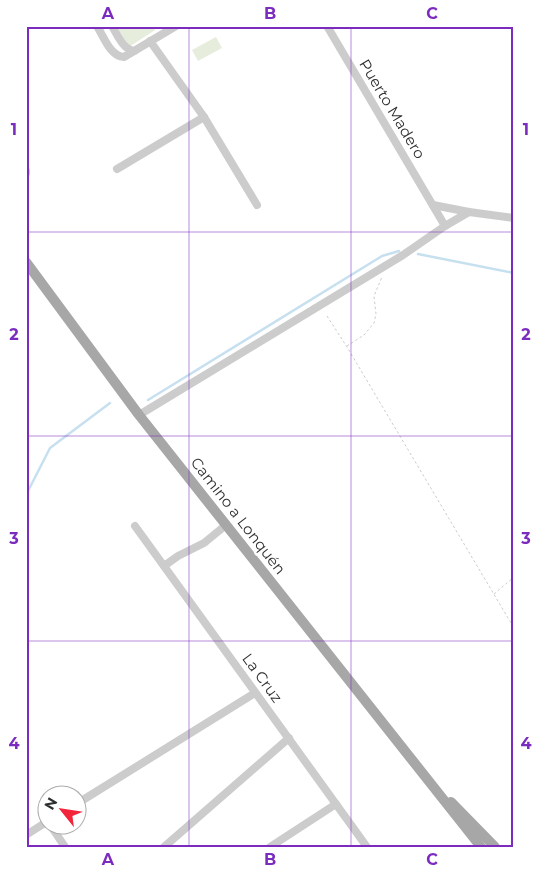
<svg xmlns="http://www.w3.org/2000/svg" width="540" height="873" viewBox="0 0 540 873" font-family="Montserrat,sans-serif">
<style>
.green{fill:#e6eddc}
.lines{fill:none;stroke-linecap:round;stroke-linejoin:round}
.stream{stroke:#c7e0ef;stroke-width:2.5}
.path{stroke:#ccc;stroke-width:1;stroke-dasharray:2.5 2.5;stroke-linecap:butt}
.minor{stroke:#ccc;stroke-width:8}
.major{stroke:#a7a7a7;stroke-width:10}
.grid{fill:none;stroke:#7b2cbf;stroke-width:1;stroke-opacity:0.55}
.labels{text-anchor:middle;stroke-width:5;stroke-linejoin:round;paint-order:stroke}
.street-label{font-size:15px;fill:#2f2f2f;stroke:#fff}
.neatline{fill:none;stroke:#7b2cbf;stroke-width:2}
.grid-label{font-size:16px;text-anchor:middle;font-weight:bold;fill:#7b2cbf}
</style>
<rect width="100%" height="100%" fill="#fff"/>
<g class="green">
<polygon points="116,26 152,26 155,30 129,47"/>
<polygon points="216,37 222,48 198,61 192,50"/>
</g>
<g class="lines">
<g class="stream">
<polyline points="418,254 514,273"/>
<polyline points="148,400 382,256 399,251"/>
<polyline points="26,495 50,448 110,403"/>
</g>
<g class="path">
<polyline points="327,316 347,347 514,628"/>
<polyline points="347,346 364,335 374,323 376,314 374,296 382,277"/>
<polyline points="494,594 514,577"/>
</g>
<g class="minor">
<path d="M 97,26 C 104,37 110,56 124,57 L 176,26"/>
<path d="M 112,26 C 118,36 123,49 134,51"/>
<polyline points="327,26 445,226"/>
<polyline points="150,41 204,117 257,205"/>
<polyline points="117,169 204,117"/>
<polyline points="26,171 26,173"/>
<polyline points="433,205 469,212 514,218"/>
<polyline points="139,415 403,255 445,226 469,212"/>
<polyline points="135,526 367,847"/>
<polyline points="164,566 178,556 204,543 226,525"/>
<polyline points="78,803 255,693"/>
<polyline points="51,826 65,847"/>
<polyline points="26,835 48,821"/>
<polyline points="164,847 289,738"/>
<polyline points="270,847 336,804"/>
</g>
<g class="major">
<polyline points="26,262 139,415 481,847"/>
<polyline points="451,802 495,847"/>
</g>
</g>
<path class="grid" d="M 189,26 L 189,847M 351,26 L 351,847M 26,232 L 514,232M 26,436 L 514,436M 26,641 L 514,641"/>
<g class="labels">
<g class="street-label">
<text transform="translate(392 109) rotate(59)" y="5">Puerto Madero</text>
<text transform="translate(238 516) rotate(52)" y="5">Camino a Lonquén</text>
<text transform="translate(262 678) rotate(54)" y="5">La Cruz</text>
</g>
</g>
<rect width="540" height="873" fill="none" stroke="#ffffff" stroke-width="55"/>
<g transform="translate(62 810) rotate(300)"><circle r="24" fill="#ffffff" stroke="#acacac"/>
<path d="M0-4L9 19L0 12L-9 19Z" fill="#f3253a"/>
<text y="-8" font-size="14" font-weight="bold" text-anchor="middle" fill="#2f2f2f">N</text>
</g>
<rect x="28" y="28" width="484" height="818" class="neatline"/>
<g class="grid-label">
<text x="108" y="19">A</text>
<text x="270" y="19">B</text>
<text x="432" y="19">C</text>
<text x="14" y="135">1</text>
<text x="526" y="135">1</text>
<text x="14" y="340">2</text>
<text x="526" y="340">2</text>
<text x="14" y="544">3</text>
<text x="526" y="544">3</text>
<text x="14" y="749">4</text>
<text x="526" y="749">4</text>
<text x="108" y="865">A</text>
<text x="270" y="865">B</text>
<text x="432" y="865">C</text>
</g>
</svg>
